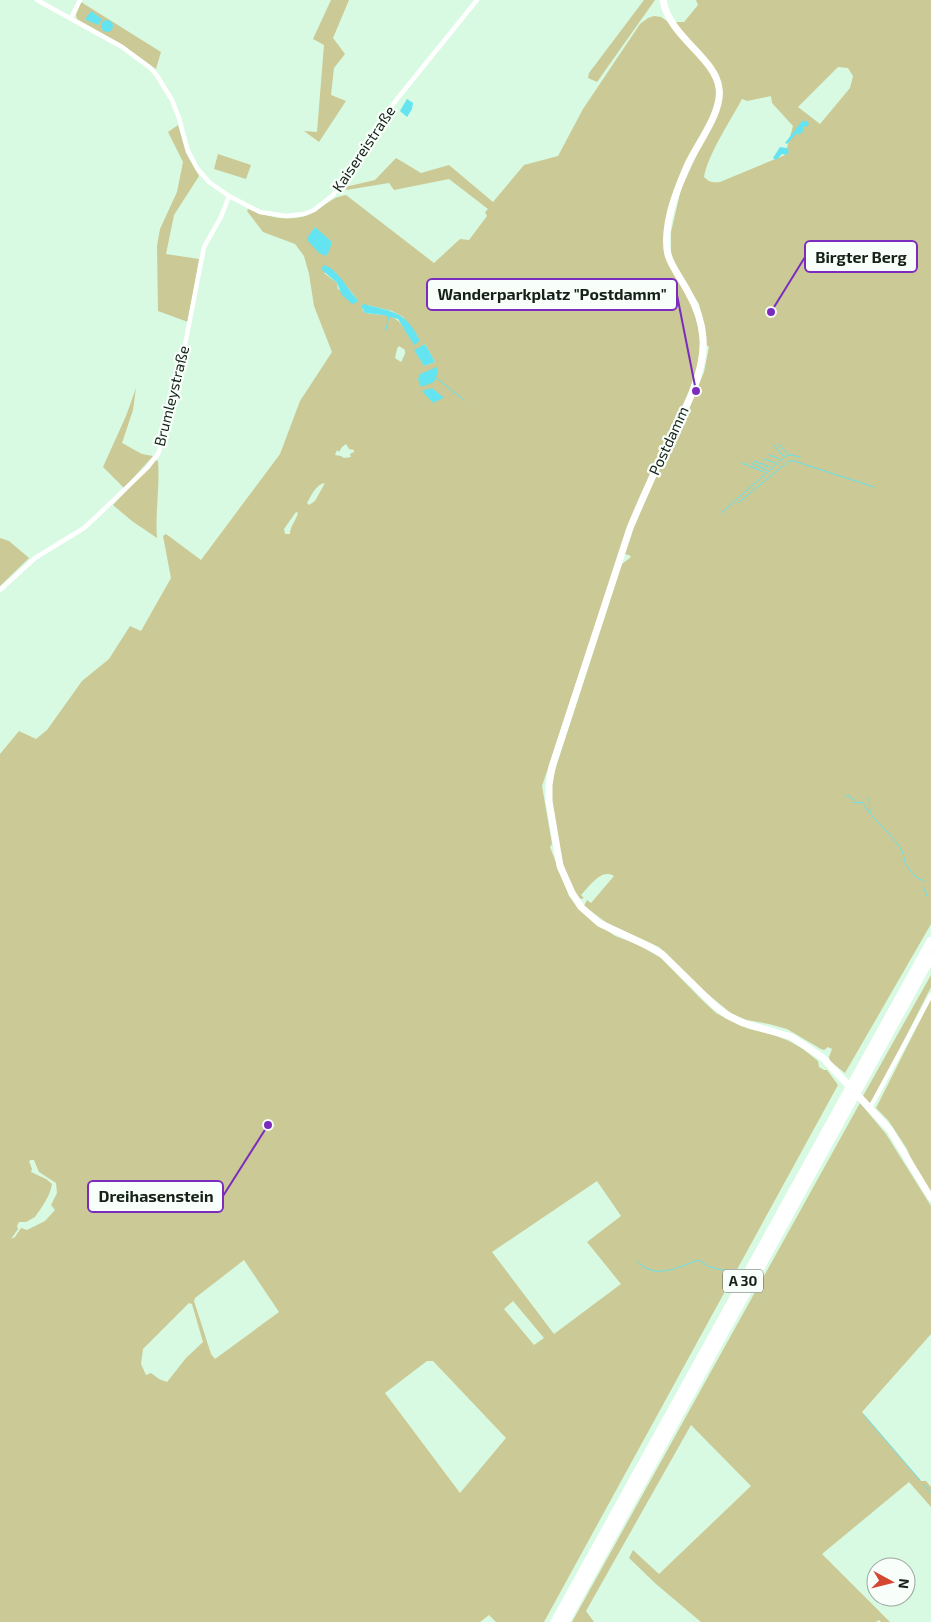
<svg xmlns="http://www.w3.org/2000/svg" width="931" height="1622" viewBox="0 0 931 1622" font-family="'Exo 2',sans-serif">
<style>
.green{fill:#cbc995;fill-rule:evenodd}
.water{fill:#64e3f0}
.lines{fill:none;stroke-linecap:round;stroke-linejoin:round}
.stream{stroke:#64e3f0;stroke-width:1}
.street{stroke:#fff;stroke-width:4.5}
.secondary{stroke:#fff;stroke-width:7}
.highway{stroke:#fff;stroke-width:9}
.labels{text-anchor:middle;stroke-width:4.5;stroke-linejoin:round;paint-order:stroke}
.shield{fill:#f8fffa;stroke:#58635c;stroke-width:1}
.shield-label{font-size:14px;font-weight:bold;fill:#142018}
.street-label{font-size:15px;fill:#142018;stroke:#f8fffa}
.leader{fill:none;stroke:#7b2cbf;stroke-width:2}
.callout-dot{fill:#7b2cbf;stroke:#f8fffa;stroke-width:2}
.callout{fill:#f8fffa;stroke:#7b2cbf;stroke-width:2}
.callout-label{font-size:16px;text-anchor:middle;font-weight:bold;fill:#142018}
</style>
<rect width="100%" height="100%" fill="#d8fae2"/>
<g class="green">
<polygon points="331,0 349,0 333,38 345,54 334,68 331,95 346,101 319,142 304,131 317,132 324,45 313,39"/>
<polygon points="644,0 655,0 597,82 588,78 589,73"/>
<path d="M 696,0 L 931,0 L 931,924 L 845,1073 L 830,1061 L 829,1057 L 832,1049 L 828,1047 L 824,1050 L 821,1049 L 787,1029 L 769,1024 L 747,1020 L 732,1014 L 703,990 L 659,947 L 607,923 L 584,906 L 587,900 L 591,903 L 614,876 C 601,868 590,886 581,895 L 584,898 L 580,899 C 561,876 551,817 552,787 C 552,779 555,772 557,764 L 622,564 L 631,557 L 629,555 L 624,554 L 638,515 L 674,435 L 678,429 L 680,431 L 704,372 L 709,347 L 706,345 L 705,328 L 699,304 L 674,263 L 671,252 L 671,232 L 681,189 L 721,103 C 723,92 722,85 718,74 L 674,22 L 684,22 L 698,5 ZM 838,67 L 848,68 L 853,76 L 850,88 L 820,124 L 798,107 ZM 771,96 L 772,103 L 793,126 L 785,155 L 720,182 C 713,183 709,182 704,177 C 708,154 731,120 742,99 L 747,101 Z"/>
<polygon points="81,2 161,52 156,69 123,45 77,19 76,15"/>
<path d="M 654,16 L 661,17 L 667,21 C 679,39 707,62 714,81 C 725,109 692,141 685,167 C 677,194 671,221 664,249 C 677,276 695,303 699,333 C 705,370 678,413 664,445 C 651,473 638,501 627,529 L 542,786 L 552,844 L 550,847 L 569,896 L 581,911 L 588,917 L 615,936 L 637,944 L 661,958 L 702,1000 L 716,1013 L 727,1019 L 749,1029 L 774,1035 L 789,1041 L 803,1049 L 818,1061 L 819,1067 L 824,1070 L 827,1070 L 838,1085 L 544,1622 L 496,1622 L 489,1615 L 480,1622 L 0,1622 L 0,754 L 19,731 L 36,739 L 47,730 L 82,681 L 109,659 L 130,626 L 141,631 L 171,578 L 163,536 L 166,534 L 201,560 L 280,454 L 300,401 L 332,352 L 314,306 L 309,274 L 304,256 L 295,244 L 263,232 L 247,211 L 248,209 C 266,216 285,222 305,216 C 315,213 323,205 332,200 C 336,197 342,196 346,195 L 434,263 L 460,239 L 469,240 L 487,216 L 485,212 L 488,209 L 449,179 L 394,190 L 389,183 L 346,190 L 345,187 L 375,180 L 396,158 L 421,173 L 449,165 L 493,202 L 524,165 L 558,156 L 583,109 L 640,24 L 648,18 ZM 315,227 L 319,253 L 308,238 ZM 335,272 L 357,299 L 338,289 L 337,283 L 324,273 ZM 367,305 L 392,311 L 403,317 L 420,341 L 411,339 C 395,312 394,317 365,313 L 362,309 L 362,306 ZM 425,344 L 435,362 L 424,366 L 415,351 ZM 399,346 L 405,350 L 405,354 L 401,362 L 395,358 L 397,349 ZM 346,444 L 349,449 L 354,450 L 354,452 L 350,454 L 351,457 L 344,458 L 341,456 L 335,455 L 337,450 L 339,452 L 342,447 ZM 325,483 L 315,501 L 309,505 L 307,503 C 311,496 316,484 325,483 ZM 296,512 L 298,513 C 296,521 290,526 290,534 L 285,534 L 284,529 ZM 31,1160 L 34,1160 L 39,1172 L 56,1183 L 57,1193 L 51,1205 L 55,1210 L 45,1221 L 27,1230 L 21,1228 L 15,1237 L 11,1239 L 18,1229 L 17,1226 L 19,1222 L 26,1222 L 35,1217 C 41,1208 50,1197 52,1184 L 46,1179 L 31,1172 L 32,1169 L 29,1161 ZM 597,1181 L 621,1216 L 587,1242 L 621,1284 L 554,1334 L 492,1252 ZM 244,1260 L 279,1312 L 215,1359 L 211,1354 L 194,1301 L 195,1298 ZM 513,1301 L 544,1338 L 534,1345 L 504,1309 ZM 189,1303 L 192,1304 L 203,1342 L 186,1358 L 167,1382 L 159,1379 L 151,1373 L 146,1375 L 141,1364 L 143,1349 ZM 427,1361 L 433,1361 L 506,1438 L 460,1493 L 385,1393 Z"/>
<polygon points="178,125 186,153 199,176 174,215 166,254 199,259 188,322 158,311 157,246 160,229 177,192 183,162 168,132"/>
<polygon points="218,154 251,165 246,179 214,169"/>
<polygon points="136,388 133,410 122,443 142,454 153,456 124,488 103,467 126,416"/>
<path d="M 156,460 L 158,461 C 160,487 155,512 157,538 L 132,521 L 113,505 Z"/>
<polygon points="0,538 9,541 29,558 0,586"/>
<polygon points="931,975 931,987 874,1100 869,1103 863,1096"/>
<polygon points="931,999 931,1194 916,1171 907,1149 888,1120 876,1108"/>
<polygon points="860,1103 886,1134 931,1206 931,1334 862,1412 921,1481 926,1481 931,1487 931,1507 909,1482 822,1554 890,1622 881,1622 879,1620 876,1622 701,1622 656,1584 629,1558 633,1550 659,1574 751,1486 691,1425 586,1611 594,1622 572,1622"/>
</g>
<g class="water">
<polygon points="91,11 102,19 98,25 86,20 86,18"/>
<circle cx="107" cy="26" r="6"/>
<polygon points="407,99 413,103 412,109 407,117 400,111"/>
<polygon points="802,121 807,121 809,124 807,127 805,126 803,127 803,131 799,135 797,133 787,144 785,143"/>
<polygon points="780,147 787,148 789,152 786,155 782,154 776,160 773,158"/>
<polygon points="315,227 332,242 329,251 326,256 319,253 308,241 307,238"/>
<path d="M 324,265 C 338,269 347,289 357,299 L 358,302 L 352,304 L 342,295 L 337,283 L 321,269 Z"/>
<path d="M 364,304 C 393,312 406,311 420,341 L 414,345 L 398,319 L 383,315 L 365,313 L 362,308 L 362,305 Z"/>
<polygon points="425,344 435,362 424,366 414,350"/>
<polygon points="437,367 438,372 434,382 421,387 418,379 420,374"/>
<polygon points="432,388 443,397 443,398 433,403 422,391"/>
</g>
<g class="lines">
<g class="stream">
<polyline points="386,330 389,316"/>
<polyline points="435,377 464,400"/>
<polyline points="779,444 788,455"/>
<polyline points="774,445 783,456"/>
<polyline points="769,455 780,459"/>
<polyline points="764,459 775,463"/>
<polyline points="754,461 770,467"/>
<polyline points="742,463 764,472"/>
<polyline points="751,463 767,470"/>
<polyline points="738,503 789,461 794,461 874,487"/>
<polyline points="721,513 786,456 791,455 800,457"/>
<path d="M 846,796 L 850,796 L 855,803 L 862,802 C 873,821 892,833 902,851 C 904,855 904,859 905,862 C 909,871 915,878 924,881"/>
<polyline points="869,798 870,812"/>
<polyline points="923,887 927,896"/>
<path d="M 637,1261 C 655,1281 677,1267 699,1260 L 709,1267 L 727,1271"/>
<polyline points="864,1415 920,1480"/>
<polyline points="924,1485 931,1493"/>
</g>
<g class="street">
<polyline points="37,0 122,47 149,67 156,74 172,100 179,118 188,151 197,168 209,182 229,196 260,212 286,216 304,214 314,210 333,195 375,130 397,99 477,0"/>
<polyline points="71,18 80,0"/>
<polyline points="0,590 35,558 84,528 97,516 147,468 158,454 166,431 179,376 204,247 221,217 229,196"/>
<polyline points="870,1108 931,995"/>
</g>
<path class="secondary" d="M 663,0 C 669,37 715,57 719,88 C 723,111 698,143 688,164 C 681,180 674,197 670,214 C 667,227 665,242 668,255 C 672,268 682,280 688,292 C 696,306 702,322 703,338 C 706,375 680,419 664,452 C 652,477 641,502 630,528 L 552,767 L 549,785 L 549,801 L 560,866 L 572,893 L 581,907 L 599,923 L 650,947 L 662,954 L 715,1006 L 727,1015 L 743,1023 L 792,1037 L 823,1058 L 890,1130 L 931,1198"/>
<g class="highway">
<polyline points="555,1622 931,941"/>
<polyline points="565,1622 931,957"/>
</g>
</g>
<g class="labels">
<rect class="shield" x="723" y="1269.5" width="40" height="23" rx="4"/>
<g class="shield-label">
<text x="743" y="1286">A 30</text>
</g>
<g class="street-label">
<text transform="translate(364 149) rotate(-56)" y="5">Kaisereistraße</text>
<text transform="translate(172 396) rotate(-76)" y="5">Brumleystraße</text>
<text transform="translate(669 441) rotate(-65)" y="5">Postdamm</text>
</g>
</g>
<path class="leader" d="M771 312L805 257M696 391L677 295M268 1125L223 1196"/>
<g class="callout-dot">
<circle cx="771" cy="312" r="5"/>
<circle cx="696" cy="391" r="5"/>
<circle cx="268" cy="1125" r="5"/>
</g>
<g class="callout">
<rect x="805" y="241" width="112" height="31" rx="5"/>
<rect x="427" y="279" width="250" height="31" rx="5"/>
<rect x="88" y="1181" width="135" height="31" rx="5"/>
</g>
<g class="callout-label">
<text x="861" y="263">Birgter Berg</text>
<text x="552" y="300">Wanderparkplatz "Postdamm"</text>
<text x="156" y="1202">Dreihasenstein</text>
</g>
<g transform="translate(891 1582) rotate(97)"><circle r="24" fill="#f8fffa" stroke="#9da6a0"/>
<path d="M0-4L9 19L0 12L-9 19Z" fill="#d44732"/>
<text y="-8" font-size="14" font-weight="bold" text-anchor="middle" fill="#142018">N</text>
</g>
</svg>
